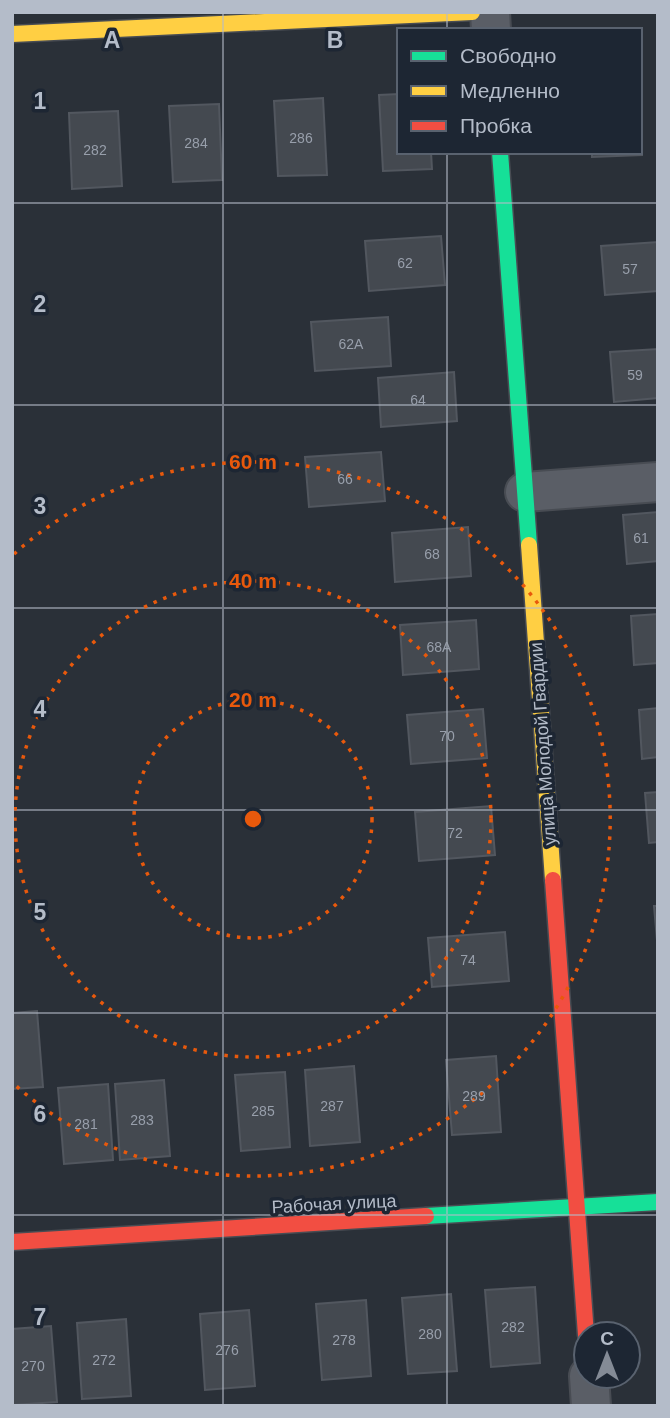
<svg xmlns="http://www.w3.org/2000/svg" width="670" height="1418" viewBox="0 0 670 1418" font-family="Helvetica,sans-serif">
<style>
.building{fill:#444950;stroke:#52575f;stroke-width:2}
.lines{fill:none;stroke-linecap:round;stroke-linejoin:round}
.street-casing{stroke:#484c53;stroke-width:42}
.fast-casing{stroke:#484c53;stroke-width:19}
.slow-casing{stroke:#484c53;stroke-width:19}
.jam-casing{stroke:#484c53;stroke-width:19}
.street{stroke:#5a5e66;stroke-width:38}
.fast{stroke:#16e098;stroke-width:16}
.slow{stroke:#ffcf43;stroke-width:16}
.jam{stroke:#f24e42;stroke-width:16}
.grid{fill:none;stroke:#b4bcc9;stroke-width:2;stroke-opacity:0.55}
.ring{fill:none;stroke:#e8590c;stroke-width:3.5;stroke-dasharray:3.5 7}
.labels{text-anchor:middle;stroke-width:7;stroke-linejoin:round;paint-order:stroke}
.number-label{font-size:14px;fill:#989fab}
.street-label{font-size:18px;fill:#b4bcc9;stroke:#1d2633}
.grid-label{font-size:23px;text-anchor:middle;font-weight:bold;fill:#b4bcc9;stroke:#1d2633;stroke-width:7;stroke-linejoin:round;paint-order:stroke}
.centre{fill:#e8590c;stroke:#1d2633;stroke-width:3.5}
.ring-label{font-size:21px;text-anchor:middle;font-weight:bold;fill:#e8590c;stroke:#1d2633;stroke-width:7;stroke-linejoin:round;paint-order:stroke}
</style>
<rect width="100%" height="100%" fill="#2a3038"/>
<g class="building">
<polygon points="399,94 399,152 431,152 432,169 383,171 379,95"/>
<polygon points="323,98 327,175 278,176 274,101"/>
<polygon points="219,104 222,180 173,182 169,106"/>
<polygon points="118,111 122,186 72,189 69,113"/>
<polygon points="640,123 642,155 592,157 592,152 640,152"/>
<polygon points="441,236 445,285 369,291 365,241"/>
<polygon points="658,242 658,291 605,295 601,246"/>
<polygon points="388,317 391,366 315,371 311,322"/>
<polygon points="658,349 658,398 614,402 610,352"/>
<polygon points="454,372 457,421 381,427 378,378"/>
<polygon points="381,452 385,501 309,507 305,457"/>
<polygon points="658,512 658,561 627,564 623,515"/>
<polygon points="468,527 471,576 395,582 392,533"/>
<polygon points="658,614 658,663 634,665 631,616"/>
<polygon points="476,620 479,669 403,675 400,625"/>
<polygon points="658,708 658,757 642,759 639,710"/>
<polygon points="483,709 487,758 411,764 407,715"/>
<polygon points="658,792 658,842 649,843 645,793"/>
<polygon points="491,806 495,855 419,861 415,812"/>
<polygon points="654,906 658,906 658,952"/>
<polygon points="505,932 509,981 432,987 428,938"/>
<polygon points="37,1011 43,1087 12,1089 12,1013"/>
<polygon points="496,1056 501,1132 452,1135 446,1060"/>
<polygon points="354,1066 360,1142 310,1146 305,1070"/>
<polygon points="285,1072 290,1147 241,1151 235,1075"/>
<polygon points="164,1080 170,1156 120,1160 115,1084"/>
<polygon points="108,1084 113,1160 64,1164 58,1088"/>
<polygon points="535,1287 540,1363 491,1367 485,1290"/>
<polygon points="451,1294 457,1371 408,1374 402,1298"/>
<polygon points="366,1300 371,1376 322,1380 316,1304"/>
<polygon points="249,1310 255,1386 205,1390 200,1314"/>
<polygon points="126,1319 131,1396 82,1399 77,1323"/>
<polygon points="51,1326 57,1402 12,1405 12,1329"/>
</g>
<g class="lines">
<g class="street-casing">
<g id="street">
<polyline points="490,12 491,30"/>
<polyline points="525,492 658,482"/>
<polyline points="589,1376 591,1406"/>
</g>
</g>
<g class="fast-casing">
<g id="fast">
<polyline points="500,152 529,545"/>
<polyline points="426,1216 658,1202"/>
</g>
</g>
<g class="slow-casing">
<g id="slow">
<polyline points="12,34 472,12"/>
<polyline points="529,545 553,880"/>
</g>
</g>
<g class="jam-casing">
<g id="jam">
<polyline points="553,880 586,1335"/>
<polyline points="12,1242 426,1216"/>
</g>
</g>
<use href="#street" class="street"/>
<use href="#fast" class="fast"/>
<use href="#slow" class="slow"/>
<use href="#jam" class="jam"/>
</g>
<path class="grid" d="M 223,12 L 223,1406M 447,12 L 447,30M 447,152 L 447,1406M 12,203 L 658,203M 12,405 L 658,405M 12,608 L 658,608M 12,810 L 658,810M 12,1013 L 658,1013M 12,1215 L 658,1215"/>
<g class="ring">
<circle cx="253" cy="819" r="119"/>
<circle cx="253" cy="819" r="238"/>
<path d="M14 554A357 357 0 1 1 14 1084"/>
</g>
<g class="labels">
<g class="number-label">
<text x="301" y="143">286</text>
<text x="196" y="148">284</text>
<text x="95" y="155">282</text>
<text x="405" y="268">62</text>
<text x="630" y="274">57</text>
<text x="351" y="349">62А</text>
<text x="635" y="380">59</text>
<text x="418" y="405">64</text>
<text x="345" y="484">66</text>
<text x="641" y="543">61</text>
<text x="432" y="559">68</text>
<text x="439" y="652">68А</text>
<text x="447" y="741">70</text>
<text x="455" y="838">72</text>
<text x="468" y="965">74</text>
<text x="474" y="1101">289</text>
<text x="332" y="1111">287</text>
<text x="263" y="1116">285</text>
<text x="142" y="1125">283</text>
<text x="86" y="1129">281</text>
<text x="513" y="1332">282</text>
<text x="430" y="1339">280</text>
<text x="344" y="1345">278</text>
<text x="227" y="1355">276</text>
<text x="104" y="1365">272</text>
<text x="33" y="1371">270</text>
</g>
<g class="street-label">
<text transform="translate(543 744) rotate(-94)" y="6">улица Молодой Гвардии</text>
<text transform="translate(334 1204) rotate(-3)" y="6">Рабочая улица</text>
</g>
</g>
<g class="grid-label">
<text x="112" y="48">A</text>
<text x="335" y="48">B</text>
<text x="40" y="109">1</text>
<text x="40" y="312">2</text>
<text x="40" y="514">3</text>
<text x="40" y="717">4</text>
<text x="40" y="920">5</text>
<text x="40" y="1122">6</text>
<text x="40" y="1325">7</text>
</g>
<circle cx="253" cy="819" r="10" class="centre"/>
<g class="ring-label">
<text x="253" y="469">60 m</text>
<text x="253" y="588">40 m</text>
<text x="253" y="707">20 m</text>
</g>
<rect width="670" height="1418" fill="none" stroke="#b4bcc9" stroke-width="28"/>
<rect x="397" y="28" width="245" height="126" fill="#1d2633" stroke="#59626f" stroke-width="2"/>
<rect x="411" y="51" width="35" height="10" fill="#16e098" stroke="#59626f" stroke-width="2"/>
<text x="460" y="63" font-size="21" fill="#b4bcc9">Свободно</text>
<rect x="411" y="86" width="35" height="10" fill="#ffcf43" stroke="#59626f" stroke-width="2"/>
<text x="460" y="98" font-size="21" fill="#b4bcc9">Медленно</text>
<rect x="411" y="121" width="35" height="10" fill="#f24e42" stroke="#59626f" stroke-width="2"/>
<text x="460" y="133" font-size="21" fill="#b4bcc9">Пробка</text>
<g transform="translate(607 1355)"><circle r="33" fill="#1d2633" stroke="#59626f" stroke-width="2"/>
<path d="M0-5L12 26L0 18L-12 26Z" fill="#848b96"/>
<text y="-10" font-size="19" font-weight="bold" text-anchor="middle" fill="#b4bcc9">С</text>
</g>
</svg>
